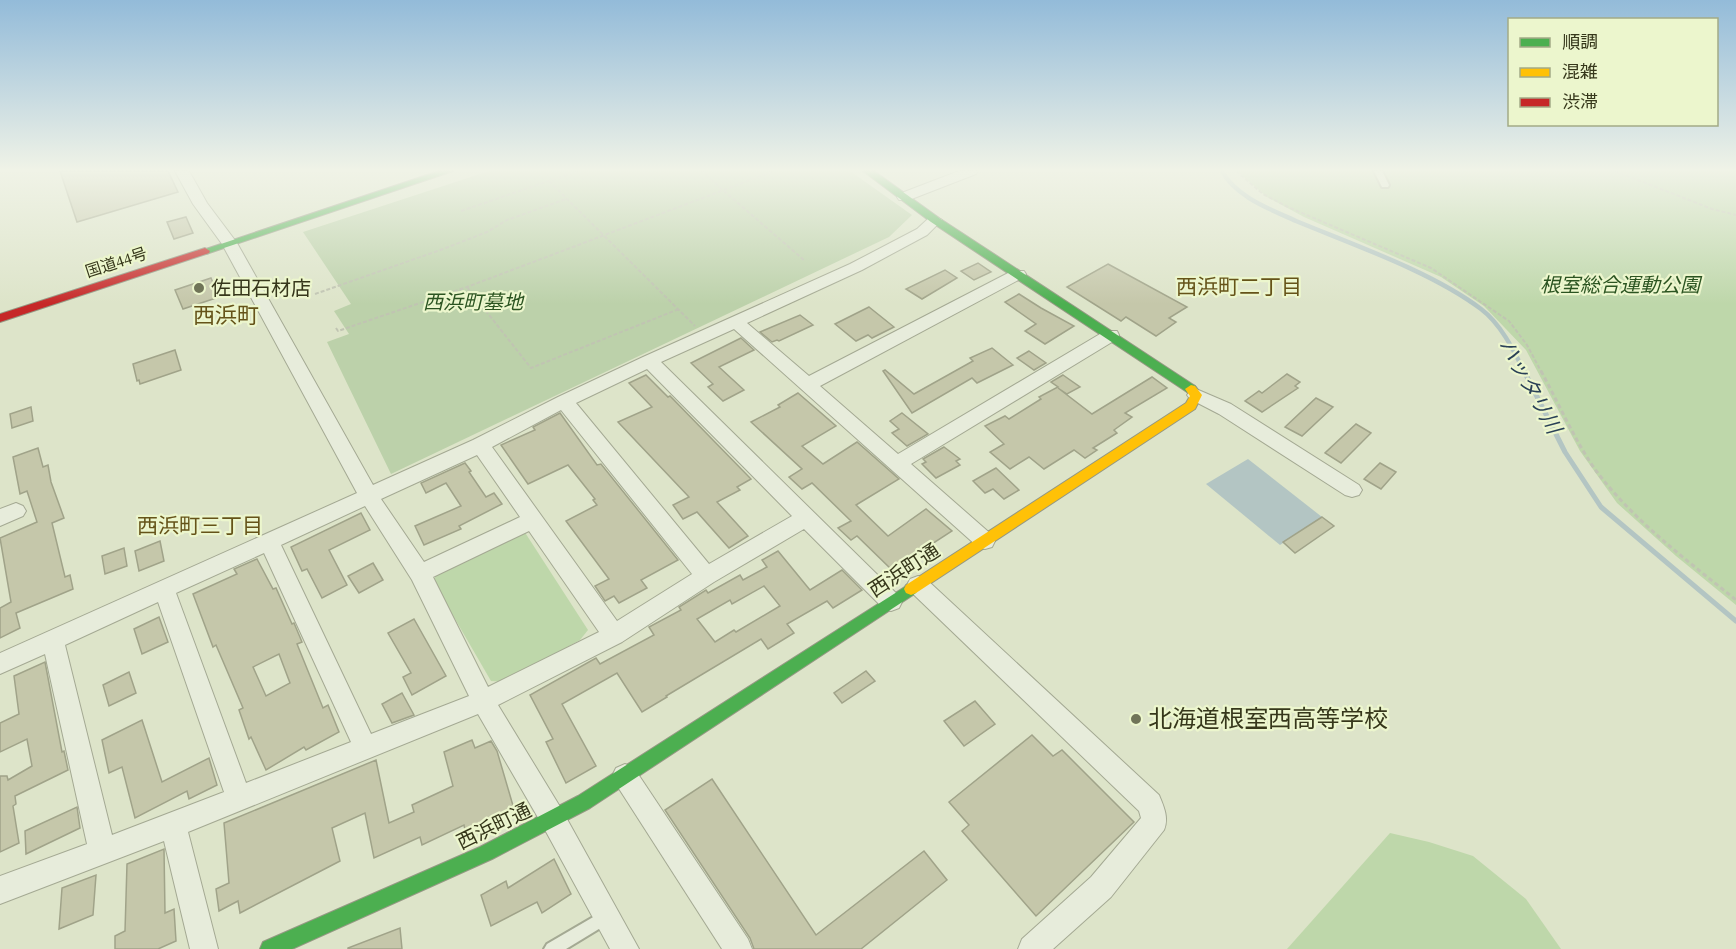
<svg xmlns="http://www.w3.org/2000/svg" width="1736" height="949" viewBox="0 0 1736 949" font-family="'Source Serif 4','Noto Sans JP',serif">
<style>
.green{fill:#bed7aa}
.cemetery{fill:#bcd1aa}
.water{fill:#b3c5c3}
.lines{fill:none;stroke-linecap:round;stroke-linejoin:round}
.stream-far1{stroke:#b3c5c3;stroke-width:4.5}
.stream{stroke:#b3c5c3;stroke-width:5}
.building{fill:#c5c7aa;stroke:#a0a389;stroke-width:1.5;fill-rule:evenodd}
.lane-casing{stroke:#a4a993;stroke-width:4}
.street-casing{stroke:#a4a993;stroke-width:2}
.fast-casing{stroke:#949883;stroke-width:2}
.slow-casing{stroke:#949883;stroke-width:2}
.jam-casing{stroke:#949883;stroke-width:2}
.path-far1{stroke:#c0c4b2;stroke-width:2;stroke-dasharray:4 2;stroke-linecap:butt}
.path{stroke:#c0c4b2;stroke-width:3;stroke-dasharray:4.5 3;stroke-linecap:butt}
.lane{fill:#e7ecdb;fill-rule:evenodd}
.street{fill:#e7ecdb;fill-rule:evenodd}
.fast{fill:#4caf50;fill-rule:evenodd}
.slow{fill:#ffc107;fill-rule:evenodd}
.jam{fill:#c62828;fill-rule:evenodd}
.poi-dot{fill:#707458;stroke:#ecf6cd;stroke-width:2}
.labels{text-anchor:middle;stroke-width:4.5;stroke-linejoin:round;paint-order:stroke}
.far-street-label{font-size:16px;fill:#36371b;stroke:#ecf6cd}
.park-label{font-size:20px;font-style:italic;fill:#2b5421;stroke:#ecf6cd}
.poi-label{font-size:20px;fill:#36371b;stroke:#ecf6cd;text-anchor:start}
.street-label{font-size:20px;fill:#36371b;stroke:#ecf6cd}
.neighbourhood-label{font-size:21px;fill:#655319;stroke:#ecf6cd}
.water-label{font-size:21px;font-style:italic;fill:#2a4157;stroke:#ecf6cd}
.quarter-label{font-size:22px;fill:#655319;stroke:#ecf6cd}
.near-poi-label{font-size:24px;fill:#36371b;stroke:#ecf6cd;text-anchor:start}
</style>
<rect width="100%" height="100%" fill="#dde4c9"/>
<g class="green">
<polygon points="1237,171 1736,171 1736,605 1676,556 1617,503 1580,451 1526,350 1484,306 1441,277 1304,217 1267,197"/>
<polygon points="524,531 588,630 580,640 504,682 491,681 433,581 441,567"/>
<polygon points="1390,833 1429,842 1473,856 1526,899 1561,949 1287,949"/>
</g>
<polygon class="cemetery" points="489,171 850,171 912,215 889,237 391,474 327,342 349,334 334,311 351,304 303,232"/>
<polygon class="water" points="1248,459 1322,517 1280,545 1206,484"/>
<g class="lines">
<path class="stream-far1" d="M 1222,171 C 1236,197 1270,209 1296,221 C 1354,245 1432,272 1481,309 C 1501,324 1514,351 1525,373"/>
<polyline class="stream" points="1524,371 1565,452 1601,507 1736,621"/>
</g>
<g class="building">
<polygon points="60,171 168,171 178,192 77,222"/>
<polygon points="186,217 193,233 174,239 167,222"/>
<polygon points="978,263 991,272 974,280 961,271"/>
<polygon points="1108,264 1187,307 1169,318 1176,322 1156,336 1126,317 1121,321 1067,287"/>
<polygon points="945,270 957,278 922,299 906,289"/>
<polygon points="211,278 219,297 183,309 175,290"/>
<polygon points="1019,294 1041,308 1074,326 1045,344 1025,331 1036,324 1005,302"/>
<polygon points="869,307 894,327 872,338 868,335 856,341 835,324"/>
<polygon points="800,315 813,325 779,341 777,340 772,342 760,332"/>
<polygon points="741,338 754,350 719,367 744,390 723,401 708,387 713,384 691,363"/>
<polygon points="992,348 1013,365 977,383 972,378 912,413 883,371 885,370 914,394 973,361 970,358"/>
<polygon points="175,350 181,370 140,384 139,380 137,381 133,364"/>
<polygon points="1029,351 1046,363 1034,370 1017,358"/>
<polygon points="1287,374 1300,382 1295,386 1298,388 1262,412 1245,401 1259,391 1262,393"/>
<polygon points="646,375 668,397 670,396 751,479 737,487 740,490 717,502 748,536 729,548 697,512 683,519 673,505 689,497 618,422 652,407 629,383"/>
<polygon points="1063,375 1080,387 1067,394 1058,388 1092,414 1152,377 1167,388 1125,413 1132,417 1114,430 1117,433 1093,448 1097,450 1085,458 1074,450 1044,469 1029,457 1010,469 990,452 1004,444 985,426 1005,416 1009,419 1041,399 1039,397 1058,387 1051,382"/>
<polygon points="798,393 836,426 802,446 823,464 857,442 899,479 856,505 888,536 926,509 952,531 892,570 857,536 851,540 838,528 851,521 812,483 802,489 789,477 802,469 751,422 780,407 778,405"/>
<polygon points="1316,398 1333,407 1302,436 1285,427"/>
<polygon points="31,407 33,421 12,428 10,414"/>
<polygon points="560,413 597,465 601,464 678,560 641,580 647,588 619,603 614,596 605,601 595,586 609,579 566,521 597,505 593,500 595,499 568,465 528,484 501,445 535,430 533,427"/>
<polygon points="902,413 928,434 907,446 892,433 899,429 890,421"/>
<polygon points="1356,424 1371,433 1341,463 1325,453"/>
<polygon points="944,447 960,459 956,461 960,465 936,478 922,464 926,462 923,459"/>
<polygon points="38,448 43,467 48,465 51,482 64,518 52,523 65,577 70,575 73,589 16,613 20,628 0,638 0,608 11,602 0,538 37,522 27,491 20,494 13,457"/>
<polygon points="465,463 471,471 469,472 486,497 494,493 502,504 459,526 461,529 424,545 415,526 461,506 446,483 426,493 421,483"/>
<polygon points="1380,463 1396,472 1381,489 1364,479"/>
<polygon points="996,468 1019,490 1004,499 993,489 985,493 973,481"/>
<polygon points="361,513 370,530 329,550 347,585 322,598 307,569 302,571 291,547"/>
<polygon points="1322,517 1334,526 1295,553 1283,542"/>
<polygon points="160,541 164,561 139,571 135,551"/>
<polygon points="124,548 127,566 105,574 102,556"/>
<path d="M 778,551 L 810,590 L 842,570 L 862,590 L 833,608 L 827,601 L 787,624 L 794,633 L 768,649 L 761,639 L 666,696 L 667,697 L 642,712 L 617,673 L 562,704 L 596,766 L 566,783 L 546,742 L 553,739 L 530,695 L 596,658 L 600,664 L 654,635 L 649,627 L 681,610 L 679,607 L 706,590 L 708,593 L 740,575 L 743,580 L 767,567 L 762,560 ZM 764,586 L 780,606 L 736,632 L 734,630 L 715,642 L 697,619 L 730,600 L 732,604 Z"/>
<path d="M 257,559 L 273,589 L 276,588 L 292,624 L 294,623 L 302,642 L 297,644 L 323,708 L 328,705 L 339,732 L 306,750 L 304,747 L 266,770 L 251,737 L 249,739 L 239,710 L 243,708 L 216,645 L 213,647 L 193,594 L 237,574 L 234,569 ZM 279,654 L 290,683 L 266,696 L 253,667 Z"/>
<polygon points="373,563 383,580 359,593 348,576"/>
<polygon points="159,617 168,642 142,654 134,629"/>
<polygon points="414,619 446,676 412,695 403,677 411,673 388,633"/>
<polygon points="45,662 62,752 64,751 68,770 15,796 16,804 13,806 19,843 0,852 0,776 7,776 8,780 32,766 27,739 0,752 0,723 19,714 14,676"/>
<polygon points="866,671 875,681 842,703 834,693"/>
<polygon points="129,672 136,693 109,706 103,685"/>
<polygon points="402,693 414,715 392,723 382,704"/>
<polygon points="975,701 995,724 964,746 944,721"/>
<polygon points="142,720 162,782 209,758 217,785 189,799 187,791 135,818 122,767 109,773 102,740"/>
<polygon points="1032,735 1053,756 1062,750 1134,822 1036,916 962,831 969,825 949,802"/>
<polygon points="472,740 475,748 491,741 497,751 514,809 465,830 464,825 422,845 420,837 374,858 365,813 332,828 340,861 240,913 238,901 219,911 216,889 229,883 224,823 376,760 389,823 414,812 412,805 453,786 444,752"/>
<polygon points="712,779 816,935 924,851 947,880 861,949 754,949 750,938 665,810"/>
<polygon points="77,807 80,828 26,854 25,831"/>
<polygon points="164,849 165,913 174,909 176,941 158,949 115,949 115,936 125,931 127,864"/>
<polygon points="554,859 571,894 542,913 537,902 491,926 481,895 506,881 508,888"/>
<polygon points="96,875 93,915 59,929 62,888"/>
<polygon points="400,928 402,949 348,949 348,948"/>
</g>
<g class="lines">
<g class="lane-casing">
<g id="lane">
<polygon points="1374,171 1382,171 1389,185 1388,187 1382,187"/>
<polygon points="607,909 612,911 614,916 612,921 566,949 544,949 547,944"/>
</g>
</g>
<g class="street-casing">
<g id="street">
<path d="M 175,171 L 189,171 L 207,203 L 237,243 L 373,485 L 473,440 L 558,397 L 643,357 L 850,264 L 917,229 L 930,217 L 935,216 L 942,220 L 927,235 L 862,270 L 747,323 L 809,376 L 1012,271 L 1024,271 L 1026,274 L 1024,277 L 820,386 L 898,454 L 1105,331 L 1117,331 L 1119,335 L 1117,339 L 911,464 L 992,535 L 995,541 L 992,547 L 985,549 L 978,547 L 734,329 L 661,362 L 899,596 L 902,602 L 899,608 L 891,611 L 883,608 L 804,529 L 714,582 L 622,642 L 498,705 L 562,810 L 639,949 L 610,949 L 544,828 L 478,714 L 188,832 L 218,949 L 190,949 L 164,841 L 0,904 L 0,876 L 87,844 L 45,654 L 0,674 L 0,653 L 357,493 L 222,244 L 193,204 ZM 647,369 L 792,516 L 709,564 L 576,403 ZM 561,410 L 692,574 L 617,621 L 492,447 ZM 477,455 L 520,517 L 424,562 L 381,499 ZM 365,506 L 412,580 L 469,696 L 371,734 L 281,545 ZM 529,531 L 599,632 L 488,687 L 433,577 ZM 264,553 L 351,742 L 246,783 L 176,593 ZM 158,602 L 224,792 L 112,835 L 65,645 Z"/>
<polygon points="959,171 978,171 976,174 909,200 899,200 897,197 899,194"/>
<polygon points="1196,389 1231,404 1359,485 1362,490 1359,495 1352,497 1345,495 1219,414 1190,399 1187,395 1190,391"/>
<polygon points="16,503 23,506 26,511 23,516 0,526 0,509"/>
<path d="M 918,576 L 926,579 L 1159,795 C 1164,807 1169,818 1164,830 L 1111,897 L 1053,949 L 1018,949 L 1022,939 L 1091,877 L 1141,818 L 1139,811 L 910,591 L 907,585 L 910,579 Z"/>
<polygon points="625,764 634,768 748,939 752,949 722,949 616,784 612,776 616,768"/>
</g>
</g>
<g class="fast-casing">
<g id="fast">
<polygon points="439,171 453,171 209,253 205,254 200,251"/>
<polygon points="863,171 874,171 939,218 1195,386 1197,389 1195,392 1187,392 931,222"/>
<polygon points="911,583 916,585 918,589 916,593 590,808 492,859 292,949 260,949 263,942 480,847 578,796"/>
</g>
</g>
<g class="slow-casing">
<polygon id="slow" points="1191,385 1195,386 1202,395 1195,409 916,593 911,595 906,593 904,589 906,585 1186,403 1190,396 1185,389"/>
</g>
<g class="jam-casing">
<polygon id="jam" points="205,248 210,251 209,253 0,322 0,314"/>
</g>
<g class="path-far1">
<polyline points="701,171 805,261"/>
<polyline points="1236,171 1263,194 1288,207 1431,268 1509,321 1527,345 1542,373"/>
<polyline points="1615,171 1712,209 1736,215"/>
<polyline points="549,181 695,326"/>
<polyline points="461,211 578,171"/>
<polyline points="467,287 531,368 679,309"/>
<polyline points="315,294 443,249 487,232 507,220 566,199"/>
<polyline points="336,328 338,331 467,287 774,171"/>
</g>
<path class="path" d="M 1541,371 C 1558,402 1577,445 1597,472 C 1635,522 1688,561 1736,600"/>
<use href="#lane" class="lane"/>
<use href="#street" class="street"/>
<use href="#fast" class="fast"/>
<use href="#slow" class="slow"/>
<use href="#jam" class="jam"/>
</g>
<linearGradient id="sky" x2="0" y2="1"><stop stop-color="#93bbd9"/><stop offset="0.56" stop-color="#f0f3e7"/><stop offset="1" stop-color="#f0f3e7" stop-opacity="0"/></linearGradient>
<rect width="1736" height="304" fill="url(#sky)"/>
<g class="poi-dot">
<circle cx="199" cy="288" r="6"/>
<circle cx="1136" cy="719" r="6"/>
</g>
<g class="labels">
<g class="far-street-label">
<text transform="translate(116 262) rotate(-18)" y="6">国道44号</text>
</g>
<g class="park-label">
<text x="1620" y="292">根室総合運動公園</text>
<text x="473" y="309">西浜町墓地</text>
</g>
<g class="poi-label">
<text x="211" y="295">佐田石材店</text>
</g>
<g class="street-label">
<text transform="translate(904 570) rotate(-33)" y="7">西浜町通</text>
<text transform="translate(494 826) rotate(-26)" y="7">西浜町通</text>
</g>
<g class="neighbourhood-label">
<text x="1239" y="294">西浜町二丁目</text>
<text x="200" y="533">西浜町三丁目</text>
</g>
<g class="water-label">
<text transform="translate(1530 386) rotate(61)" y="7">ハッタリ川</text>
</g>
<g class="quarter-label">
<text x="226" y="323">西浜町</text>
</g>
<g class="near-poi-label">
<text x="1148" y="727">北海道根室西高等学校</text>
</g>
</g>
<rect x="1508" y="18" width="210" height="108" fill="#ecf6cd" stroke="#a3aa86" stroke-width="1.5"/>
<rect x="1520" y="38" width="30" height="9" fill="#4caf50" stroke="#a3aa86" stroke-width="1.5"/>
<text x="1562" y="48" font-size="18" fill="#36371b">順調</text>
<rect x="1520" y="68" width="30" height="9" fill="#ffc107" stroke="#a3aa86" stroke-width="1.5"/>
<text x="1562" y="78" font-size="18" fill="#36371b">混雑</text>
<rect x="1520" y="98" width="30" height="9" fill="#c62828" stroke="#a3aa86" stroke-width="1.5"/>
<text x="1562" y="108" font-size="18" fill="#36371b">渋滞</text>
</svg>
